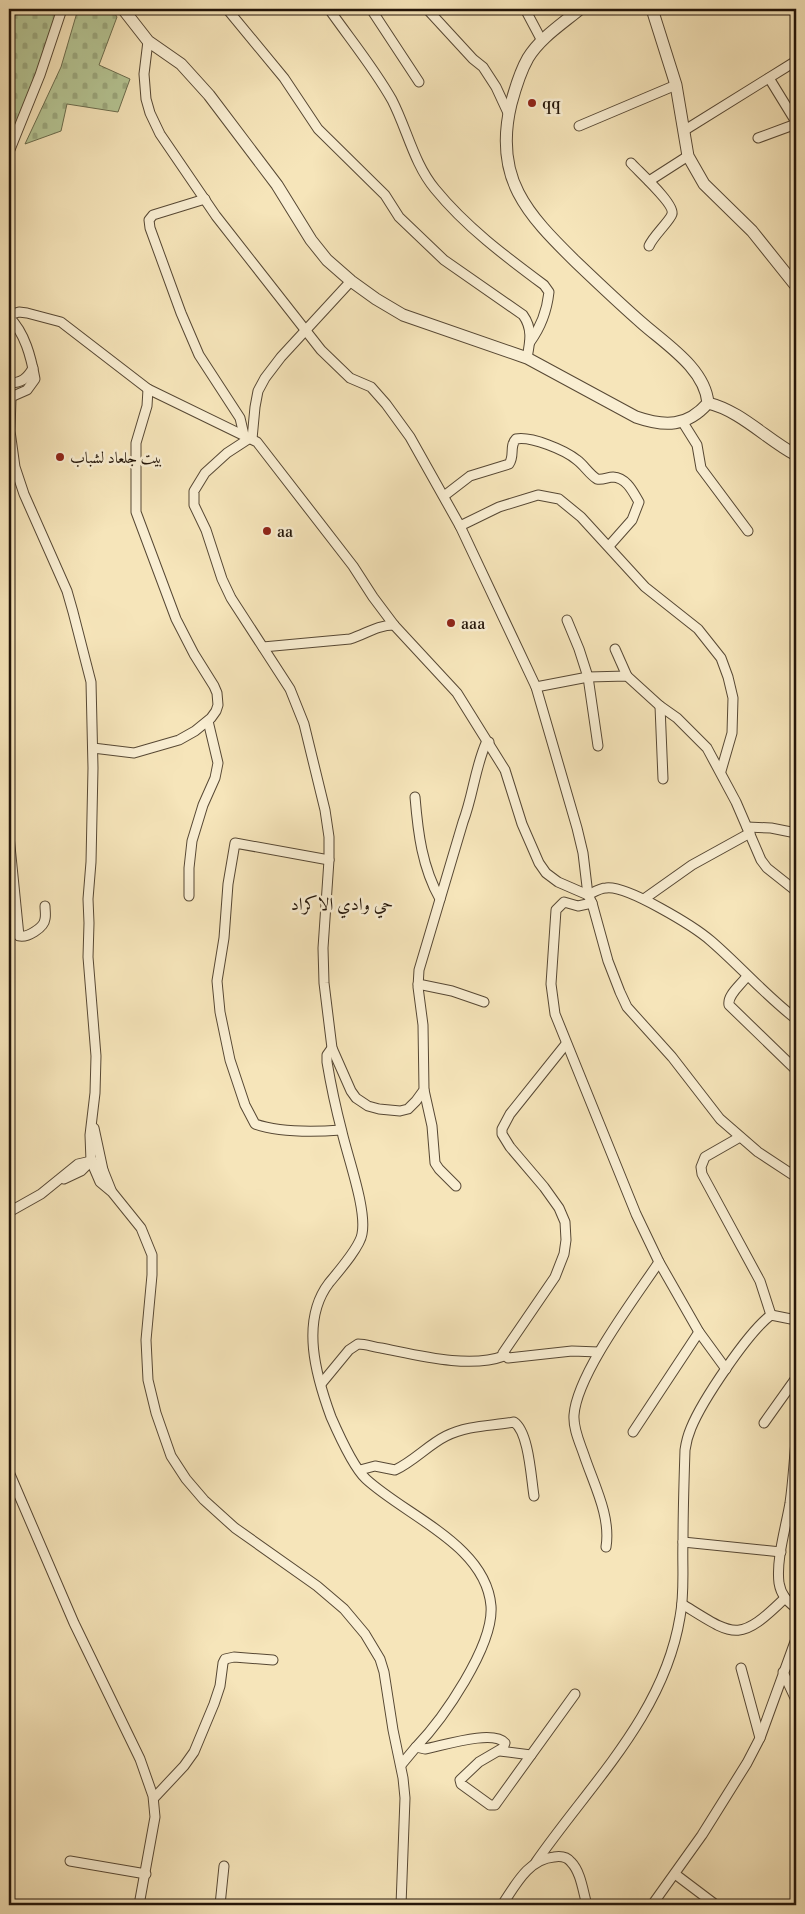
<svg xmlns="http://www.w3.org/2000/svg" width="805" height="1914" viewBox="0 0 805 1914" font-family="'Libre Bodoni',Amiri,serif">
<style>
.cemetery{fill:url(#cemetery-stones);stroke:#6c6d4e}
.lines{fill:none;stroke-linecap:round;stroke-linejoin:round}
.minor-casing{stroke:#574834;stroke-width:11}
.tertiary-casing{stroke:#574834;stroke-width:13}
.minor{stroke:#f9eed2;stroke-width:9}
.tertiary{stroke:#f9eed2;stroke-width:11}
.poi-dot{fill:#8f2418;stroke:#f9eed2;stroke-width:2}
.labels{text-anchor:middle;stroke-width:5;stroke-linejoin:round;paint-order:stroke}
.poi-label{font-size:16px;fill:#221408;stroke:#f9eed2;text-anchor:start}
.neighbourhood-label{font-size:18px;fill:#221408;stroke:#f9eed2}
</style>
<defs>
<pattern id="cemetery-stones" width="16" height="16" patternUnits="userSpaceOnUse" patternTransform="scale(1.25)"><rect width="16" height="16" fill="#b6c695"/><path d="M2 7V4a2 2 0 0 1 4 0v3zM10 15v-3a2 2 0 0 1 4 0v3z" fill="#9ca97f"/></pattern>
</defs>
<rect width="100%" height="100%" fill="#f6e5ba"/>
<filter id="stains"><feTurbulence type="fractalNoise" baseFrequency=".004" numOctaves="4"/><feColorMatrix values="0 0 0 0 .2 0 0 0 0 .09 0 0 0 0 .02 0 0 0 .5 -.17"/></filter>
<radialGradient id="worn" r=".72"><stop offset=".6" stop-color="#630" stop-opacity="0"/><stop offset="1" stop-color="#630" stop-opacity=".3"/></radialGradient>
<g class="cemetery">
<polygon points="9,9 60,9 9,146"/>
<polygon points="78,9 112,9 117,17 99,65 130,79 118,112 67,104 61,131 25,144 61,67"/>
</g>
<g class="lines">
<g class="minor-casing">
<g id="minor">
<path d="M 227,9 L 284,78 L 318,129 L 385,195 L 399,217 L 444,260 L 523,315 C 533,329 530,342 527,358"/>
<path d="M 329,9 C 350,39 374,68 392,100 C 407,129 414,164 435,189 C 466,227 505,256 544,285 L 549,292 C 547,310 541,327 530,342"/>
<polyline points="371,9 419,82"/>
<polyline points="427,9 473,59 483,67 496,87 509,115"/>
<polyline points="525,9 542,41"/>
<polyline points="148,41 144,74 146,99 150,113 160,134 216,216 321,350 350,378 371,387 386,404 410,437 460,526 536,687 577,828 583,853 588,895 592,903 608,961 620,992 627,1007 672,1057 720,1119 758,1152 796,1177"/>
<polyline points="769,78 796,122"/>
<polyline points="579,126 676,85"/>
<polyline points="685,130 796,61"/>
<polyline points="758,138 796,124"/>
<polyline points="9,152 40,75 62,9"/>
<path d="M 631,163 C 638,171 675,204 672,214 C 670,221 653,236 649,246"/>
<polyline points="649,181 688,156"/>
<polyline points="205,199 153,215 149,220 150,228 181,313 199,355 240,418 244,435"/>
<path d="M 9,315 L 19,312 L 27,313 L 61,322 L 148,389 L 257,442 L 353,566 L 373,597 L 394,625 L 457,693 L 505,770 L 522,824 L 539,863 L 546,873 L 558,882 L 588,895 C 594,892 600,888 606,888 C 627,885 695,927 711,941 C 740,966 765,995 796,1019"/>
<path d="M 9,317 C 25,333 31,357 35,379 L 27,390 L 11,397"/>
<path d="M 9,383 C 21,383 27,379 33,368"/>
<polyline points="9,393 11,397 10,431 15,467 24,494 67,591 73,612 91,682 93,768 91,862 88,899 89,923 88,957 96,1056 95,1093 90,1135 91,1161 100,1182 112,1192 141,1228 152,1255 152,1275 146,1340 148,1380 156,1413 171,1456 186,1479 204,1500 235,1528 317,1586 344,1609 365,1634 380,1659 384,1672 393,1730 403,1778 405,1798 401,1905"/>
<polyline points="682,421 697,445 701,468 748,531"/>
<path d="M 250,438 L 227,453 L 205,473 L 194,491 L 194,505 L 206,530 L 222,579 L 231,598 L 290,689 L 304,724 L 325,810 L 329,837 L 329,860 L 323,948 L 324,983 L 332,1048 L 351,1091 L 356,1098 L 368,1106 L 379,1109 L 400,1111 L 408,1109 L 416,1101 L 424,1090 L 423,1025 L 418,987 L 419,970 L 463,822 C 473,796 475,768 486,743 L 489,742"/>
<polyline points="252,439 255,407 258,391 265,378 281,357 351,281"/>
<path d="M 444,496 L 470,476 L 509,464 C 515,456 509,446 516,439 C 531,436 565,450 577,460 C 584,465 589,474 597,479 C 603,480 608,477 613,477 C 627,478 633,492 639,502 L 632,520 L 609,546"/>
<polyline points="460,526 499,507 538,495 559,499 581,517 645,587 698,629 721,658 728,677 733,698 732,733 721,771"/>
<polyline points="567,620 579,649 588,677 598,746"/>
<path d="M 263,647 L 350,639 C 366,634 377,625 394,625"/>
<polyline points="615,649 627,676"/>
<polyline points="536,687 588,677 627,676 660,706 677,718 707,748 736,802 761,860 767,868 796,891"/>
<polyline points="660,706 663,779"/>
<polyline points="93,748 134,753 179,740 195,731 211,718 216,711 218,705 217,693 214,686 194,654 176,619 136,512 136,443 147,406 148,389"/>
<path d="M 415,797 C 418,833 422,867 440,899"/>
<polyline points="747,827 771,828 796,833"/>
<path d="M 9,836 L 19,936 C 27,938 44,928 45,919 C 46,915 45,910 45,906"/>
<path d="M 329,860 L 235,843 L 228,884 L 224,938 L 217,981 L 220,1012 L 230,1060 L 245,1105 L 255,1124 C 281,1133 314,1132 341,1130"/>
<polyline points="189,896 189,868 192,841 203,805 215,778 218,763 208,721"/>
<polyline points="644,899 692,865 750,833"/>
<polyline points="592,903 578,906 564,902 556,910 551,984 555,1014 636,1214 659,1262 699,1332 726,1369"/>
<polyline points="9,974 9,985"/>
<path d="M 747,976 C 741,985 727,995 729,1005 L 796,1070"/>
<polyline points="418,984 452,991 484,1002"/>
<polyline points="566,1044 510,1114 502,1129 502,1134 510,1147 544,1187 559,1208 565,1222 566,1240 564,1254 555,1277 503,1353 508,1358 572,1351 599,1352"/>
<path d="M 332,1048 L 327,1055 L 327,1062 C 331,1086 336,1109 342,1132 C 348,1158 367,1210 362,1234 C 360,1247 338,1272 329,1283 C 300,1321 316,1376 331,1417 C 338,1433 353,1467 366,1479 C 406,1516 486,1545 491,1606 C 494,1646 443,1719 416,1747"/>
<polyline points="424,1090 432,1126 435,1163 439,1169 456,1186"/>
<polyline points="94,1128 103,1170 111,1190"/>
<polyline points="740,1137 705,1157 701,1167 702,1174 760,1281 771,1315"/>
<polyline points="64,1179 81,1171 92,1160"/>
<polyline points="9,1212 41,1194 78,1164 91,1161 103,1170"/>
<path d="M 321,1384 L 349,1350 L 358,1344 C 366,1344 373,1347 381,1348 C 417,1355 469,1369 504,1356"/>
<polyline points="764,1423 796,1378"/>
<polyline points="633,1432 699,1332"/>
<path d="M 796,1441 C 794,1462 793,1482 790,1503 C 786,1527 776,1559 779,1583 C 781,1595 787,1601 796,1608"/>
<path d="M 360,1470 L 375,1466 L 395,1470 C 414,1461 428,1445 446,1436 C 468,1425 492,1426 514,1422 C 529,1432 531,1478 534,1496"/>
<polyline points="9,1472 74,1623 140,1759 153,1796 155,1817 139,1905"/>
<polyline points="683,1542 781,1552"/>
<path d="M 606,1547 C 611,1516 594,1485 584,1455 C 580,1443 573,1429 574,1415 C 577,1374 635,1298 659,1262"/>
<path d="M 682,1604 C 734,1636 738,1644 785,1598"/>
<polyline points="741,1668 760,1738"/>
<polyline points="783,1672 796,1700"/>
<polyline points="500,1751 531,1755"/>
<path d="M 401,1765 L 416,1747 L 425,1749 C 442,1746 493,1729 505,1743 L 503,1748 L 479,1762 L 460,1780 L 461,1784 L 490,1805 L 495,1805 L 575,1694"/>
<polyline points="154,1798 184,1766 194,1752 214,1704 220,1686 223,1663 225,1659 234,1657 273,1660"/>
<polyline points="70,1861 146,1874"/>
<path d="M 536,1862 C 590,1784 664,1715 680,1617 C 685,1592 682,1566 683,1541 C 683,1511 684,1481 685,1450 C 686,1443 688,1435 691,1428 C 702,1401 748,1332 771,1315 L 796,1320"/>
<polyline points="675,1874 716,1905"/>
<polyline points="220,1905 224,1866"/>
<path d="M 502,1905 C 515,1886 528,1859 554,1857 C 560,1856 567,1857 571,1862 C 581,1872 583,1892 587,1905"/>
<polyline points="652,1905 702,1835 747,1763 760,1738 796,1639"/>
</g>
</g>
<g class="tertiary-casing">
<g id="tertiary">
<path d="M 123,9 L 148,41 L 181,64 L 209,95 L 277,185 L 311,240 L 327,260 L 351,281 L 376,299 L 403,315 L 527,358 L 636,417 C 665,427 687,427 708,403 C 705,369 667,345 643,324 C 620,304 598,283 576,262 C 527,214 493,178 511,104 C 515,89 520,72 528,58 C 540,38 562,24 580,9"/>
<polyline points="652,9 676,85 688,156 704,184 752,231 796,286"/>
<path d="M 708,403 C 741,411 766,439 796,455"/>
</g>
</g>
<use href="#minor" class="minor"/>
<use href="#tertiary" class="tertiary"/>
</g>
<g class="poi-dot">
<circle cx="532" cy="103" r="5"/>
<circle cx="60" cy="457" r="5"/>
<circle cx="267" cy="531" r="5"/>
<circle cx="451" cy="623" r="5"/>
</g>
<g class="labels">
<g class="poi-label">
<text x="542" y="109">qq</text>
<text x="70" y="463">بيت جلعاد لشباب</text>
<text x="277" y="537">aa</text>
<text x="461" y="629">aaa</text>
</g>
<g class="neighbourhood-label">
<text x="342" y="910">حي وادي الاكراد</text>
</g>
</g>
<rect width="805" height="1914" fill="none" stroke="#f6e5ba" stroke-width="30"/>
<rect x="10" y="10" width="785" height="1894" fill="none" stroke="#221408" stroke-width="2.5"/>
<rect x="15" y="15" width="775" height="1884" fill="none" stroke="#221408"/>
<rect width="100%" height="100%" filter="url(#stains)"/>
<rect width="100%" height="100%" fill="url(#worn)"/>
</svg>
